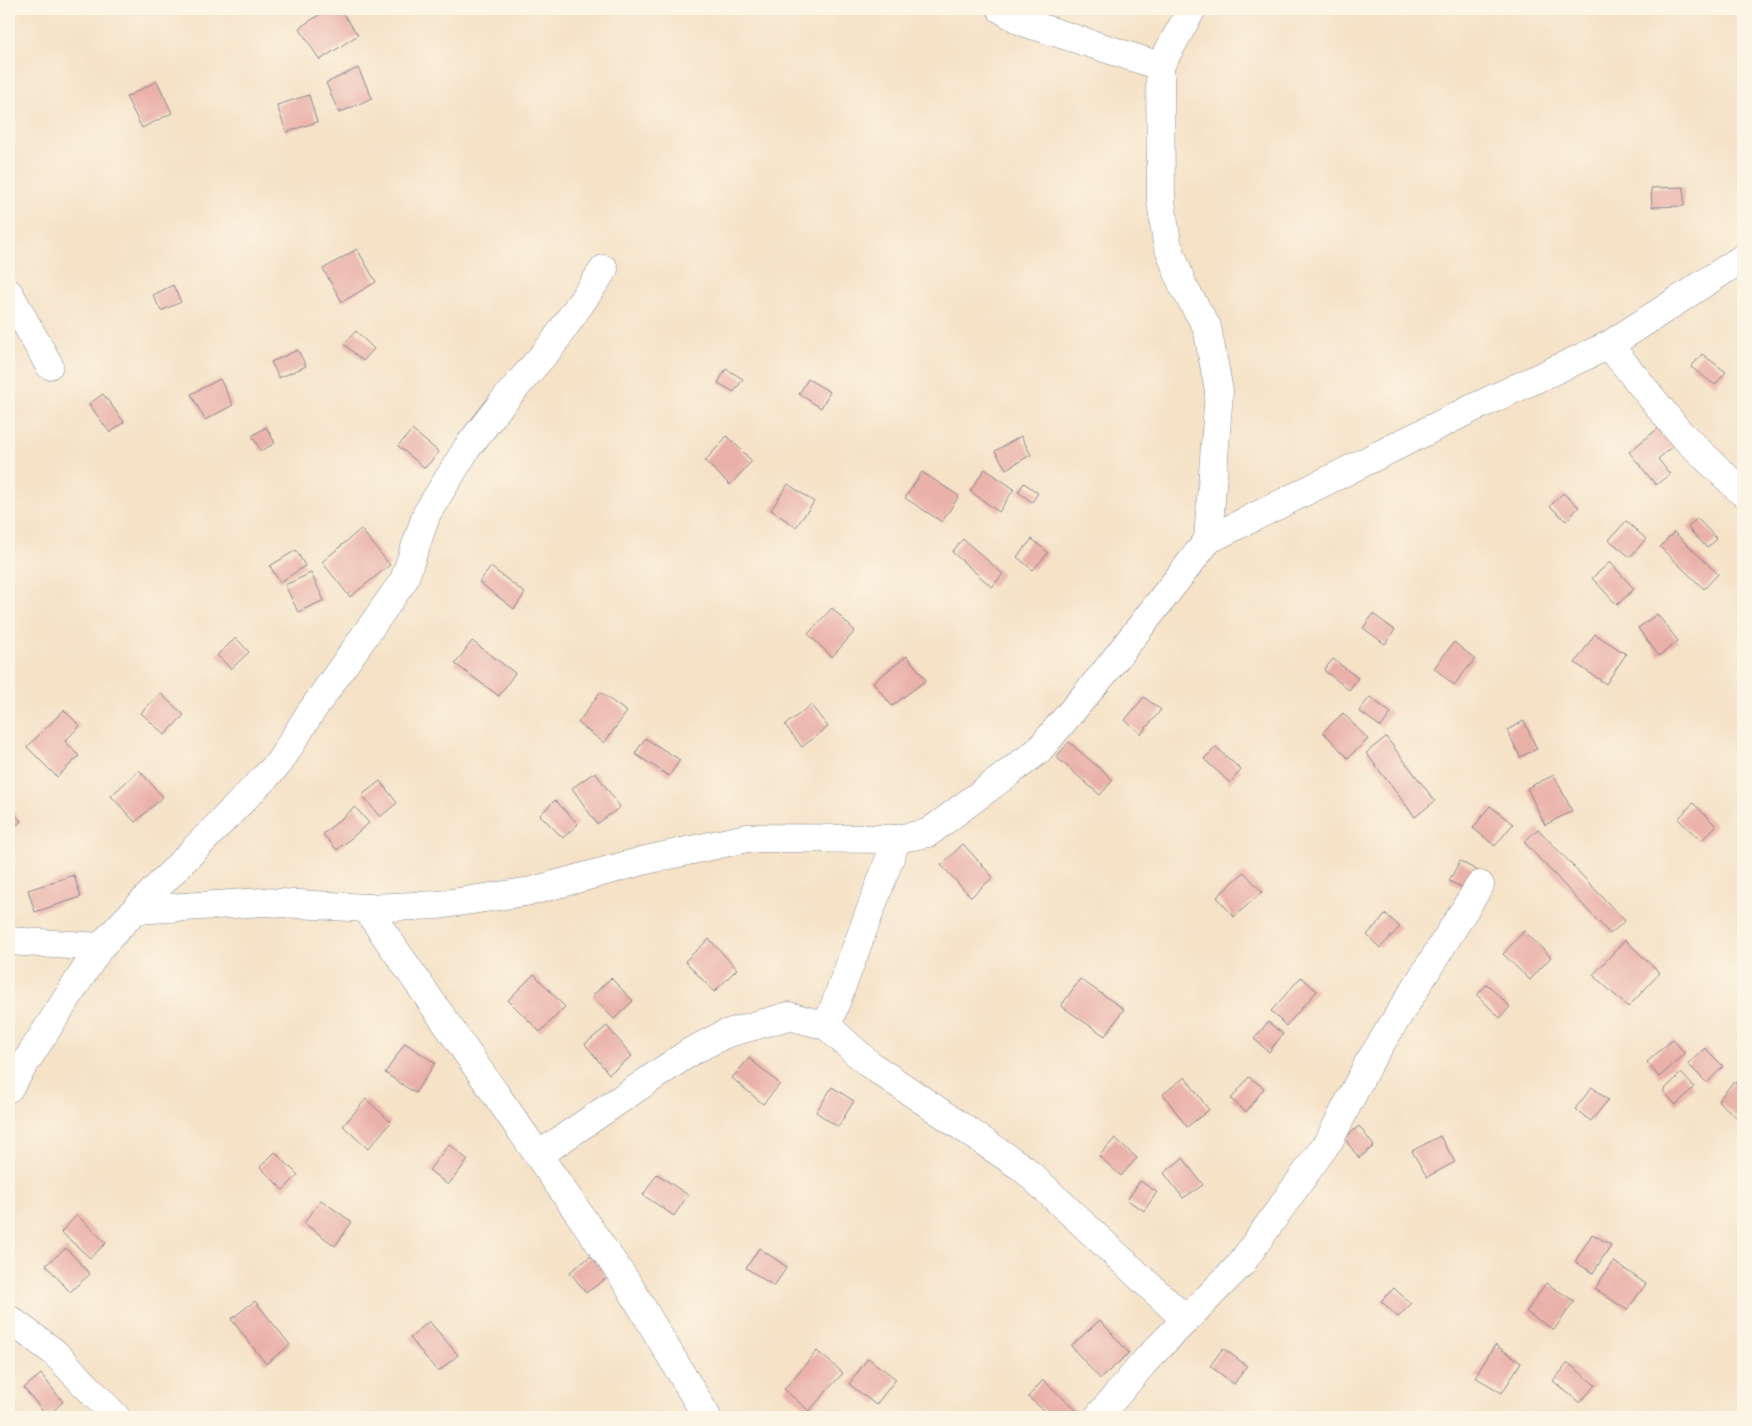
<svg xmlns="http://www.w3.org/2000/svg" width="1752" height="1426" viewBox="0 0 1752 1426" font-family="Itim,sans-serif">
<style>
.building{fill:#eab1a9}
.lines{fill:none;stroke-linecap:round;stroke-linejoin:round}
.minor-casing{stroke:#888892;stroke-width:29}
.minor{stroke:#fff;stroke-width:28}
</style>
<rect width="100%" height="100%" fill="#fcf5e5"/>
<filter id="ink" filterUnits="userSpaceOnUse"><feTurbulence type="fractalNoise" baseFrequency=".02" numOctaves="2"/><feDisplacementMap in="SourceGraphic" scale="10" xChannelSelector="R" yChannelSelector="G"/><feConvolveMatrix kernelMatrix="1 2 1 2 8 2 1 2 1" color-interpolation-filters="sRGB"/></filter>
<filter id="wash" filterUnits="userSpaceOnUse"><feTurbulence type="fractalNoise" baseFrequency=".0096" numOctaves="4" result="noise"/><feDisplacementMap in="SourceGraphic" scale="20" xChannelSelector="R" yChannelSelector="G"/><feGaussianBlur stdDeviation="1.12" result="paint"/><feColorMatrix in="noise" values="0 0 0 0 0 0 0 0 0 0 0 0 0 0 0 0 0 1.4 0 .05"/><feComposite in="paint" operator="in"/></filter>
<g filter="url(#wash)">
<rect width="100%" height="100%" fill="#f5e2c7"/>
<g id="blocks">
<g class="building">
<polygon points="328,9 340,9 358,35 320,60 299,28"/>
<polygon points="358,68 372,98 339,113 326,83"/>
<polygon points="157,81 172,113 142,128 126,97"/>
<polygon points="309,95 317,122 286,132 277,105"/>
<polygon points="1684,187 1684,206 1652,207 1651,188"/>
<polygon points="357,249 376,282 342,302 323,269"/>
<polygon points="173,285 181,302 161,311 153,295"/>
<polygon points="356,331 374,349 363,361 344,344"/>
<polygon points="298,350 306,366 279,378 271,362"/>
<polygon points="1702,354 1726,372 1715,385 1691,367"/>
<polygon points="726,369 743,379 734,392 718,383"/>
<polygon points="220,379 233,405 205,420 191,394"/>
<polygon points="808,379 830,392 821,408 799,394"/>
<polygon points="103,394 124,422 110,433 89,404"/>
<polygon points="1661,426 1675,444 1658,459 1670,474 1656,485 1629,452"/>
<polygon points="266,427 275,443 261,451 252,436"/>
<polygon points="412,430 439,452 425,468 398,446"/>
<polygon points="727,436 752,461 730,485 705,461"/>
<polygon points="1021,436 1031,455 1006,469 995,451"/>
<polygon points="985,469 1014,489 999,512 970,491"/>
<polygon points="922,472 959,496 942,522 905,498"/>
<polygon points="1024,483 1038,493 1032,502 1018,492"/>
<polygon points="788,484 814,502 796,527 771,510"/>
<polygon points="1563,493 1579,507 1566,521 1550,506"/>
<polygon points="1697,518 1717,539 1707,548 1688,528"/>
<polygon points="1626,521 1646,539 1630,557 1609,540"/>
<polygon points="361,529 390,565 350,597 322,562"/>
<polygon points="1674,532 1718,574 1704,589 1660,547"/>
<polygon points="963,539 1003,574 992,587 952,552"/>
<polygon points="1032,539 1048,553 1033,570 1017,557"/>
<polygon points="296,550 305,566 280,582 270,566"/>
<polygon points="1610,562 1634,589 1617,605 1592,578"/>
<polygon points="491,567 525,593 514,609 479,582"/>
<polygon points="311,573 324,600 298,612 285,585"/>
<polygon points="832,608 855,631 832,657 808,634"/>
<polygon points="1373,614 1395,630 1385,644 1363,628"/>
<polygon points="1657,614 1678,641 1659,656 1638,628"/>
<polygon points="1595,634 1626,654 1606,684 1575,663"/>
<polygon points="236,638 249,652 231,669 217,655"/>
<polygon points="472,641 515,673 499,696 455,664"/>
<polygon points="1454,642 1475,659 1454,685 1434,668"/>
<polygon points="907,656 926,680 892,706 873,682"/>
<polygon points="1333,659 1358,678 1349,690 1324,670"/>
<polygon points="600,692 627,712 604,743 578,723"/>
<polygon points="160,693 184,715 165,735 141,713"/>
<polygon points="1144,697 1161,710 1141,734 1125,720"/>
<polygon points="1370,697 1391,713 1381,727 1359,711"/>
<polygon points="811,705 828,727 802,747 785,725"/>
<polygon points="64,710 80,726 65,741 79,756 57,777 27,747"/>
<polygon points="1343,713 1368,739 1348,758 1323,732"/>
<polygon points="1524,721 1537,749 1520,757 1507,730"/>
<polygon points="1386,737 1435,801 1415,817 1366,753"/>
<polygon points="645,738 680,760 669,776 635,754"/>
<polygon points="1069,742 1113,780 1100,795 1056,757"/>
<polygon points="1216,747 1241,770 1230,783 1204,759"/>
<polygon points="139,770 163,797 135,822 111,796"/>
<polygon points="595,772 620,807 597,824 572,788"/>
<polygon points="1554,775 1572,811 1545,825 1527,788"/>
<polygon points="380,781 397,803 380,817 362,795"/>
<polygon points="555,800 578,824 563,838 540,815"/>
<polygon points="1693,803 1716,826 1701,841 1678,819"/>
<polygon points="1490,806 1513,824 1495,846 1473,828"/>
<polygon points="355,807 369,823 337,850 323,834"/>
<polygon points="9,808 21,821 9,832"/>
<polygon points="1538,829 1625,921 1610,934 1524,842"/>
<polygon points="963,844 993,877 971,897 941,865"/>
<polygon points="1460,861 1480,872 1469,891 1449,881"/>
<polygon points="1244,872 1262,892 1234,917 1217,897"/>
<polygon points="74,875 81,897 35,912 28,890"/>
<polygon points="1386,914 1400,927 1380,948 1367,935"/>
<polygon points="1524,931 1551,957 1530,980 1503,954"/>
<polygon points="709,939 737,969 714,992 685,961"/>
<polygon points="1625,940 1660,973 1628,1007 1593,975"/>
<polygon points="534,974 565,1007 540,1032 508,1000"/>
<polygon points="1301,977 1317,991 1286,1026 1271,1011"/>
<polygon points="611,978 633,1001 614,1019 592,996"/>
<polygon points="1080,979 1124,1009 1105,1036 1061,1006"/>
<polygon points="1487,984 1510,1007 1500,1018 1477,995"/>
<polygon points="1268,1022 1283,1034 1269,1052 1254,1039"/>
<polygon points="607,1026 632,1056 609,1074 585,1044"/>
<polygon points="1673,1039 1685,1054 1659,1077 1647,1062"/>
<polygon points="405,1043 435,1063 415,1093 385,1073"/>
<polygon points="1705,1048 1723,1066 1707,1083 1688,1064"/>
<polygon points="749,1058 780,1084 763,1104 732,1078"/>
<polygon points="1681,1073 1694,1087 1676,1105 1663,1091"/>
<polygon points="1185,1077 1209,1110 1187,1127 1163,1094"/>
<polygon points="1249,1077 1264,1088 1246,1112 1231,1099"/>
<polygon points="1734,1081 1743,1089 1742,1122 1718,1101"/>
<polygon points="832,1087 854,1101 838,1127 816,1112"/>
<polygon points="1592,1087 1608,1100 1591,1121 1575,1109"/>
<polygon points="366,1099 391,1122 368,1149 343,1126"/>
<polygon points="1359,1126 1374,1146 1359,1158 1344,1138"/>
<polygon points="1440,1136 1455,1162 1427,1177 1412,1151"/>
<polygon points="1115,1138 1137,1158 1121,1176 1099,1156"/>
<polygon points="449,1144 468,1160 448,1185 429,1170"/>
<polygon points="275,1152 298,1175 283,1190 260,1167"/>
<polygon points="1183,1158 1203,1185 1183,1198 1164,1173"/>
<polygon points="657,1174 688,1195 674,1216 643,1195"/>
<polygon points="1140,1181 1157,1192 1144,1211 1127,1200"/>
<polygon points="321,1200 352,1222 335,1246 304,1223"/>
<polygon points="77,1215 106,1243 90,1258 61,1232"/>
<polygon points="1592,1234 1611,1245 1593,1273 1575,1262"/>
<polygon points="66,1248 90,1274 70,1292 46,1265"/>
<polygon points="759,1248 787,1267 774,1286 746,1268"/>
<polygon points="591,1256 607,1278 586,1293 570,1272"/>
<polygon points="1613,1261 1646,1284 1627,1310 1595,1289"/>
<polygon points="1546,1283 1574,1301 1554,1330 1526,1312"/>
<polygon points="1394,1288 1411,1304 1398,1317 1381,1301"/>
<polygon points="255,1301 290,1345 266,1364 231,1319"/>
<polygon points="1100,1320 1129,1353 1100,1379 1071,1346"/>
<polygon points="429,1321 458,1355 438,1372 410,1338"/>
<polygon points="1495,1345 1521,1362 1502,1393 1475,1377"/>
<polygon points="1223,1348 1247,1366 1234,1384 1210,1366"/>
<polygon points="817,1351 843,1373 809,1411 784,1389"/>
<polygon points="868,1358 896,1379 876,1405 849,1384"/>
<polygon points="1568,1363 1595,1385 1580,1403 1553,1381"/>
<polygon points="41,1374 63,1402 47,1416 24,1388"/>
<polygon points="1043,1380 1076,1410 1070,1417 1052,1417 1028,1397"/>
</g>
</g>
</g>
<g filter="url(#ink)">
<use href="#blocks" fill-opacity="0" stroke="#888892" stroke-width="1"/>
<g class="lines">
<g class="minor-casing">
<g id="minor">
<polyline points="1001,9 1023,22 1160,66"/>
<polyline points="1192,9 1160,66 1161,201 1167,243 1183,286 1207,327 1219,391 1208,540"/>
<polyline points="9,293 49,365"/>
<polyline points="1609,345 1680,433 1743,493"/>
<polyline points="366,908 628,1284 707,1417"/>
<polyline points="135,910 279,763 310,713 404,580 427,513 467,448 502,403 552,345 604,269"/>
<polyline points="9,941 100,947"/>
<polyline points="827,1026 897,839"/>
<polyline points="9,1088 100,947 135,910 264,902 366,908 438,905 532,891 646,860 747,838 897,839 928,833 1038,751 1105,672 1208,540 1471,409 1609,345 1743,258"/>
<polyline points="540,1154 690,1052 725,1034 789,1016 827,1026 869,1064 1024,1169 1185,1319"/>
<polyline points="9,1319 54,1352 116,1417"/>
<polyline points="1098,1417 1147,1359 1240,1265 1330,1139 1368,1064 1480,885"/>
</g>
</g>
<use href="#minor" class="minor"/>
</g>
</g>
<rect width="1752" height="1426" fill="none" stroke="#fcf5e5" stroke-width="30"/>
</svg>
